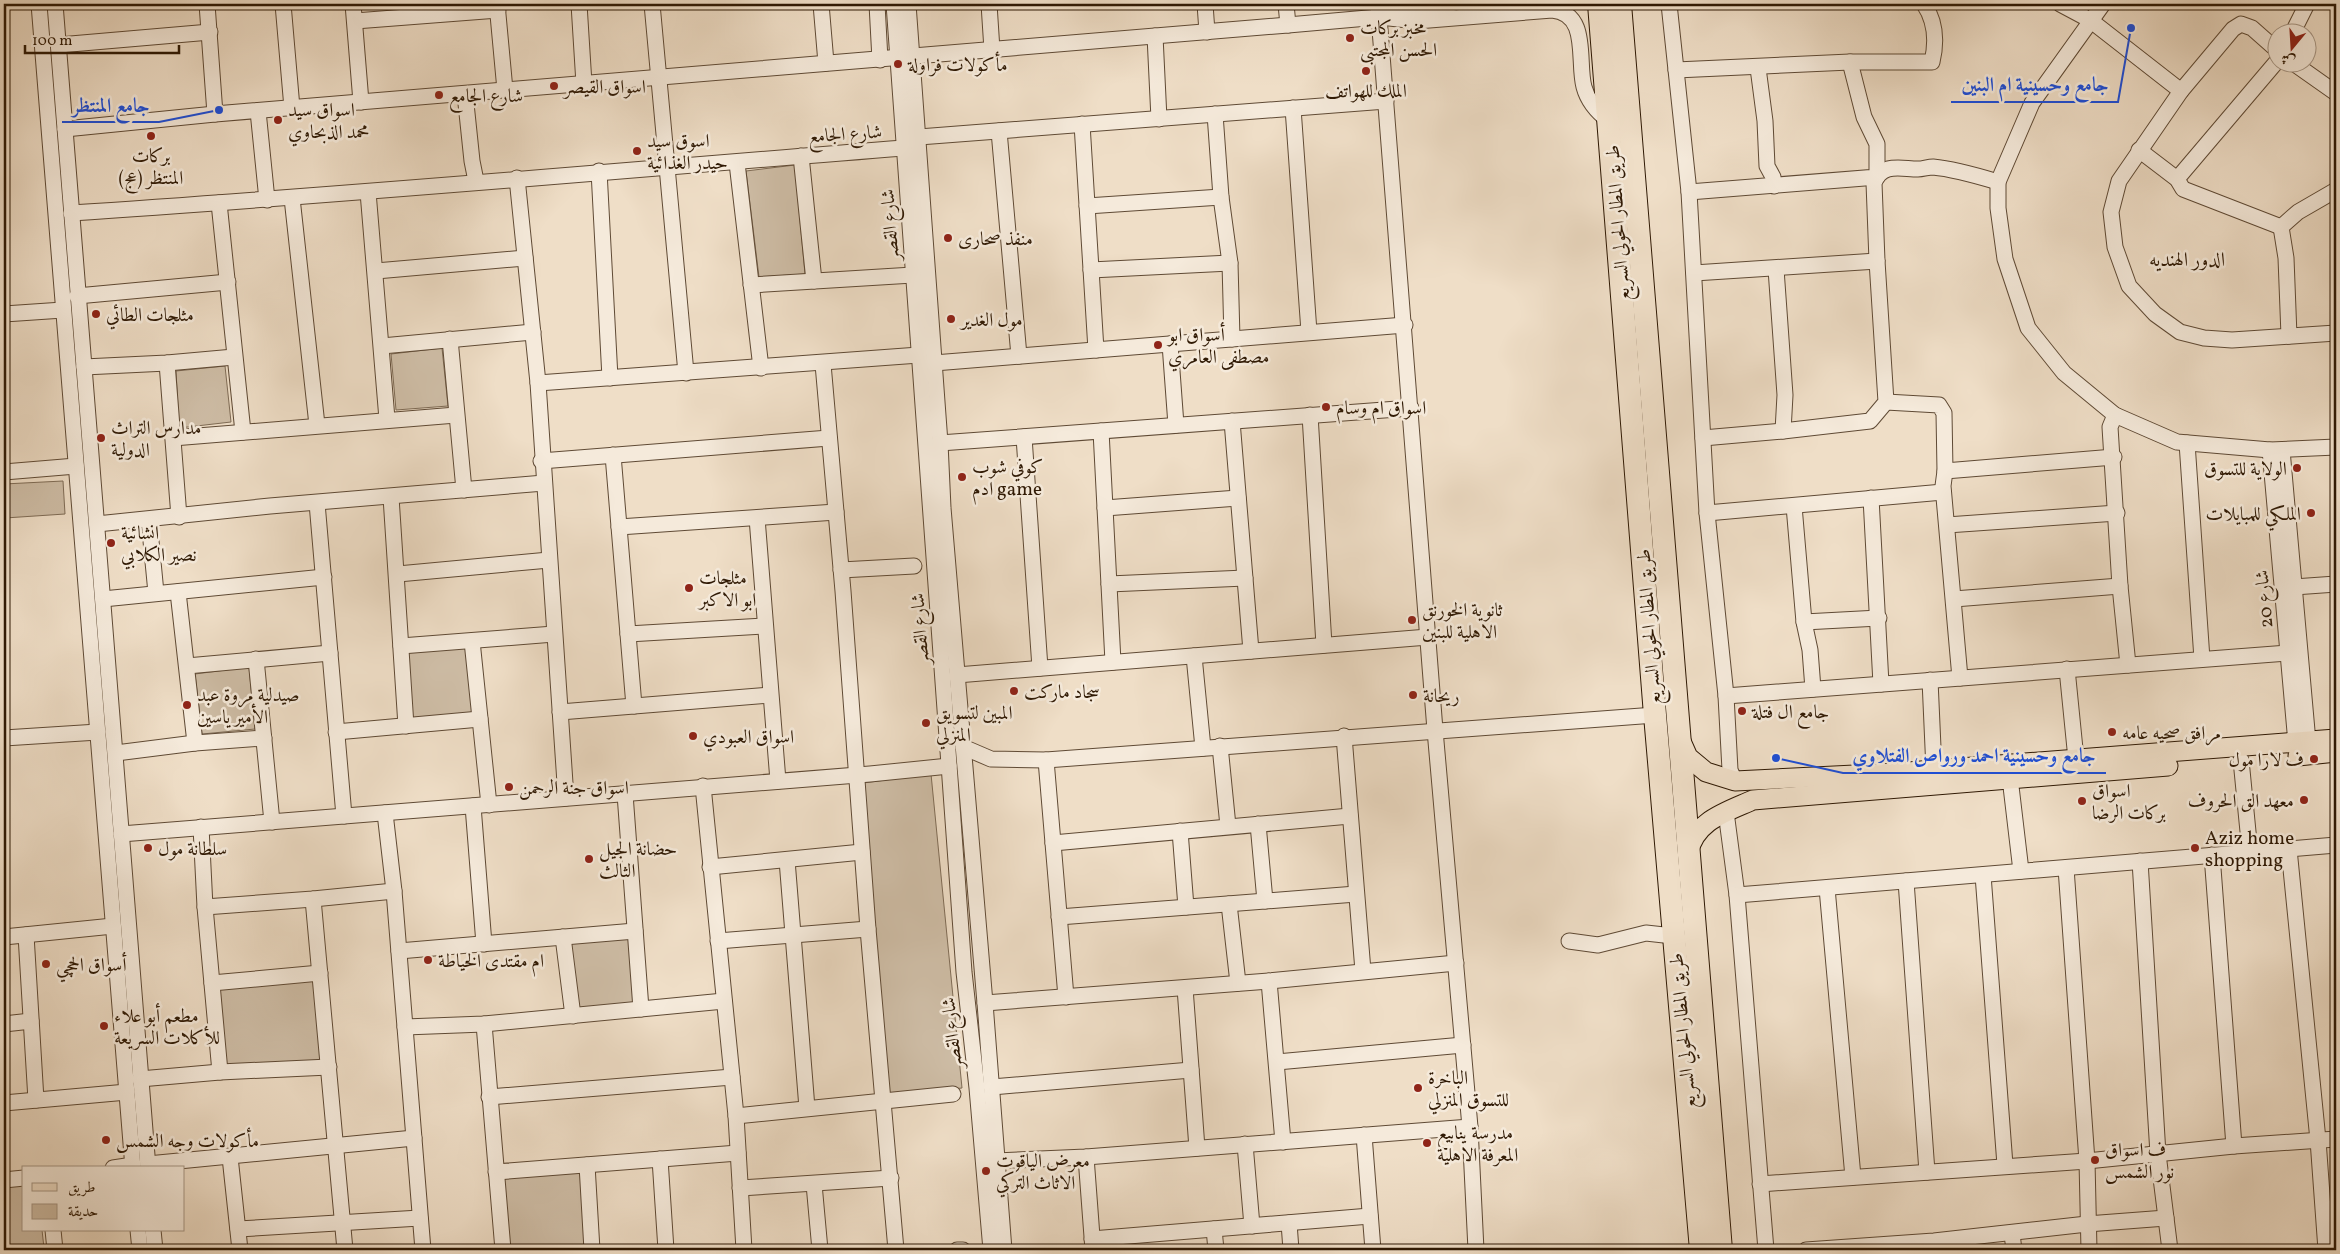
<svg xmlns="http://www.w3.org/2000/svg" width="2340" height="1254" viewBox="0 0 2340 1254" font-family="Vollkorn,Amiri,serif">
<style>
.green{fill:#cebda6;stroke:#7e6b55}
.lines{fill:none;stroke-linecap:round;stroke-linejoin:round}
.minor-casing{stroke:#5f4a35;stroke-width:17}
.major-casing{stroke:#2f1904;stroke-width:21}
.highway-casing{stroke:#2f1904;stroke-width:24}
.minor{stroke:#f5eadb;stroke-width:15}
.major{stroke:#efdec7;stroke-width:19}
.highway{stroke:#efdec7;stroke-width:22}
.poi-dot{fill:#8f2418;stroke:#f5eadb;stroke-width:2}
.labels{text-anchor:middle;stroke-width:5;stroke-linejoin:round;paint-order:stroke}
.poi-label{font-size:19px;fill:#2f1904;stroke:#f5eadb;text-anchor:start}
.street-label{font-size:19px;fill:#2f1904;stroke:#f5eadb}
.neighbourhood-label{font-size:20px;fill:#2f1904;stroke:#f5eadb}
.leader{fill:none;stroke:#1d4ed8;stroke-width:2}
.callout-dot{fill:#1d4ed8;stroke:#f5eadb;stroke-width:2}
.callout-label{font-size:20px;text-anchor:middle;font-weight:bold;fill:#1d4ed8;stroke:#f5eadb;stroke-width:5;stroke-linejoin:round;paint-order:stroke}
</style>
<rect width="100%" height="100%" fill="#efdec7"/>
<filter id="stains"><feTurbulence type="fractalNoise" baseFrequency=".004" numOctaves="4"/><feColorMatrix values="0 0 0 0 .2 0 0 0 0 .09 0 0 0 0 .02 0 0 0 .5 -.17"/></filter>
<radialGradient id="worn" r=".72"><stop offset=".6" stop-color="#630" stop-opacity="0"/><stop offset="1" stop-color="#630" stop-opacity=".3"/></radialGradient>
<g class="green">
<polygon points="795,165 805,274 759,277 746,171"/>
<polygon points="442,348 448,406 396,410 391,354"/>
<polygon points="225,366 231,422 179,428 176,371"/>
<polygon points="63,481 65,514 5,518 4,484"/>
<polygon points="469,645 475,715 411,721 406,649"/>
<polygon points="249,667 255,729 202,734 195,674"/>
<polygon points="931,774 962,1088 887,1096 863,783"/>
<polygon points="630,936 636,1005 578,1011 569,942"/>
<polygon points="317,978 324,1063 225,1071 218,986"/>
<polygon points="584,1168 588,1250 506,1250 498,1175"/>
<polygon points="24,1185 24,1230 42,1230 44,1248 4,1250 4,1187"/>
</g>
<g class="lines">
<g class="minor-casing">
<g id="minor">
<polyline points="39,4 133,1168"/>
<polyline points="55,4 148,1168"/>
<polyline points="207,4 215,114"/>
<polyline points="283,4 292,108"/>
<polyline points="353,4 361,102"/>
<polyline points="497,4 505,90"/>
<polyline points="579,4 584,84"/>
<polyline points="652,4 686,373"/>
<polyline points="821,4 826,63"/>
<polyline points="877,4 880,60"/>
<polyline points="894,4 964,972 977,1088 991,1250"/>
<polyline points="908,4 940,443 943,508 985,1003 1004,1250"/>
<polyline points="989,4 992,50"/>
<polyline points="1205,4 1207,32"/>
<polyline points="1286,4 1288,25"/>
<polyline points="1378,4 1435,730 1470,1127 1476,1250"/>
<polyline points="1669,4 1689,192 1707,513 1726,696 1730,770 1735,781"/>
<polyline points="2060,4 2090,20 2181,91"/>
<polyline points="2103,4 2032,103 1998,182 1998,208 2005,259 2028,328 2064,373 2115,415 2177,442 2270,450 2336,447"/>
<path d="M 1380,17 L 1417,21 L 1552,10 C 1590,13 1577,62 1584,87 C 1588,102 1597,112 1609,121"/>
<polyline points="355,21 498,10"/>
<polyline points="2293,32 2307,4"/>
<polyline points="1155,36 1159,119"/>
<polyline points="59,45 210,32"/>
<polyline points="2278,51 2252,28 2241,24 2233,29 2181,91 2119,181 2111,212 2115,247 2129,286 2155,314 2180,332 2204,338 2232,340 2336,333"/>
<polyline points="2292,62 2336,93"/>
<polyline points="1758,68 1765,121 1767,166 1773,177 1774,186"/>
<path d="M 1676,70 L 1850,62 L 1932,62 C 1937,41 1936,22 1924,4"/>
<polyline points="465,94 472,161 476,181"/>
<polyline points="1293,108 1309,332"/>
<polyline points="258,111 267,200"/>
<polyline points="1215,114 1221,197 1230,263 1232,339"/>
<polyline points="1082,124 1096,350"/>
<polyline points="65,129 215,114 1288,25 1379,17 1407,8 1452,4"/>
<polyline points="999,131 1019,356"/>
<polyline points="919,137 1386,101"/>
<polyline points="2139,150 2177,179 2183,189 2281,227"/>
<polyline points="801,156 814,281"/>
<polyline points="737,163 761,368"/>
<polyline points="599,171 610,378"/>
<polyline points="517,178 538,383 566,798"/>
<polyline points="2177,179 2278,60"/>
<polyline points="368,192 387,419"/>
<polyline points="1689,192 1877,177 1877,144 1864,117 1850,62"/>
<polyline points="292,198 317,425"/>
<polyline points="219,203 243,432"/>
<polyline points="1087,206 1221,197"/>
<path d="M 71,213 C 349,195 626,170 904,148"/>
<polyline points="1776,269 1785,395 1783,431"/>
<polyline points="1091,270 1230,263"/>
<polyline points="376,271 525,258"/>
<polyline points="1694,273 1877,261"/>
<polyline points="751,285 913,275"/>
<polyline points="77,296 228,282"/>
<polyline points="4,314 63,310"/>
<polyline points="2289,336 2286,258 2281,227 2298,212 2336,190"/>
<polyline points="450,339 464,490"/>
<polyline points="1170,344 1176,425"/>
<polyline points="382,346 533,332"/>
<polyline points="167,363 179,517"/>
<polyline points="934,363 1405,325"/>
<polyline points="823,364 843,591 868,929 896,1250"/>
<polyline points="84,367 167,363 234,357"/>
<polyline points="538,383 919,355"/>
<polyline points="1886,402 1939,405 1944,413 1945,471 1943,486 1960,678"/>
<polyline points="1310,415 1324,645"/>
<polyline points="2115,415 2110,427 2120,586 2128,665"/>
<polyline points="1232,421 1251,651"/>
<polyline points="1101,431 1113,662"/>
<polyline points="1024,437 1040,668"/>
<polyline points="173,438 456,415"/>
<path d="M 1703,438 L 1783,431 L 1870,421 L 1886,402 L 1877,261 L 1874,183 C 1882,162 1901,169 1918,169 C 1923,169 1928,167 1933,167 C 1955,169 1978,176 1998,182"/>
<polyline points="940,443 1411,408"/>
<polyline points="2187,443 2202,659"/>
<polyline points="2270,450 2296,743"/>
<polyline points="2282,450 2308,742"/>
<polyline points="613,455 634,706"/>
<polyline points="541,461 829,438"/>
<polyline points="1945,471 2114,457"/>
<polyline points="4,472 76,466"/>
<polyline points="391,497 406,726"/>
<polyline points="1871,498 1881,684"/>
<polyline points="317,503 344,816"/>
<polyline points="1794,506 1804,622 1810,650 1813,689"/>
<polyline points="1105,508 1238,498"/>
<polyline points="1707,513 1943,492"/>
<polyline points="757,518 778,781"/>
<polyline points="149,520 156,593"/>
<polyline points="97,524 270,506 544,483"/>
<polyline points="1947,525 2117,513"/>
<polyline points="619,527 836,512"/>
<polyline points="841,570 914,566"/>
<polyline points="398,574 549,560"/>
<polyline points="1109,584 1245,578"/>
<polyline points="2294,587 2336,584"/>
<polyline points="178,592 195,743"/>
<polyline points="103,599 324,577"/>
<polyline points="1954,599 2120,586"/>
<polyline points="1804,622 1879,618"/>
<polyline points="628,634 764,626"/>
<polyline points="472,641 489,805"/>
<polyline points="401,646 554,634"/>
<polyline points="1194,656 1203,748"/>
<polyline points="256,659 272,822"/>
<polyline points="187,666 330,653"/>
<polyline points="2067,669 2076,759"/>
<polyline points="957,675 1428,637"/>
<polyline points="1930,680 1934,770"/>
<polyline points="1726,696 2288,653"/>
<polyline points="560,712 770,695"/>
<polyline points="336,732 480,719"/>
<polyline points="1344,736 1363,971"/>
<polyline points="4,738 98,732"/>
<polyline points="1220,746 1228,826"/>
<polyline points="963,747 991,759 1046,760 1655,715"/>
<polyline points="116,753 195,743 264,738"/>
<polyline points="1046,760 1066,997"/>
<polyline points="2241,760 2250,852"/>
<polyline points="2010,778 2021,871"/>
<polyline points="703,786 736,1116 744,1250"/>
<polyline points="625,794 641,1009"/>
<polyline points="473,806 484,944"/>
<polyline points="1726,812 1737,895 1766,1250"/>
<polyline points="385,813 394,891 423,1250"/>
<polyline points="1258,824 1265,901"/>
<polyline points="201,827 205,907 220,1072"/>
<polyline points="1180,831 1186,907"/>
<polyline points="121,834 870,774 949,766"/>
<polyline points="1053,843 1350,816"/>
<polyline points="2289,849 2318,1140 2326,1250"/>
<polyline points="2212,855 2234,1146"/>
<polyline points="787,860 807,1108"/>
<polyline points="2140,861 2158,1154 2170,1250"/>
<polyline points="710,867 862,852"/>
<polyline points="2066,868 2087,1161 2089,1250"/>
<polyline points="1983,875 2005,1165"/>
<polyline points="1906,881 1927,1172"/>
<polyline points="1827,888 1853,1177"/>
<polyline points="1737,895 2336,845"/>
<polyline points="313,899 345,1250"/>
<polyline points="1229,904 1238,983"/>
<polyline points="205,907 313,899 394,891"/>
<polyline points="1059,917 1356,894"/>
<polyline points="26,935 36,1100"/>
<polyline points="4,937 113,926"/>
<polyline points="563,937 573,1016"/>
<polyline points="718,941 868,929"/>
<polyline points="1569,941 1598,945 1646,933 1673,936"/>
<polyline points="399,951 635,931"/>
<polyline points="1269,981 1283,1142"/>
<polyline points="212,983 320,973"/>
<polyline points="1185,988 1197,1148"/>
<polyline points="985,1003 1269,981 1456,963"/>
<polyline points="4,1024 31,1021"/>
<polyline points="484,1024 503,1250"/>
<polyline points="405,1027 484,1024 724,1001"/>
<polyline points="1277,1062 1463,1045"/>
<polyline points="140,1079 220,1072 329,1067"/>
<polyline points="992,1087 1191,1070"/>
<polyline points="489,1097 732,1077"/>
<polyline points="4,1103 127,1092"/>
<polyline points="736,1116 953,1094"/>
<polyline points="1364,1135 1373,1250"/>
<polyline points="1245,1144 1252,1226"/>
<polyline points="230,1157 240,1250"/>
<polyline points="1086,1157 1093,1250"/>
<polyline points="660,1159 666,1250"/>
<polyline points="996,1161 1086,1157 1470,1127"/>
<polyline points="148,1164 414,1138"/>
<polyline points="587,1165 592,1250"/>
<polyline points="113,1168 133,1165"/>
<polyline points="496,1172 738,1153"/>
<polyline points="4,1180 24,1178"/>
<polyline points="814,1184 820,1250"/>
<polyline points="1760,1184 2087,1161 2234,1146 2336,1139"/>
<polyline points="740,1188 891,1178"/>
<polyline points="1289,1223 1291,1250"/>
<polyline points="238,1229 420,1218"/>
<polyline points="1214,1229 1216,1250"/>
<polyline points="53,1230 55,1250"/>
<polyline points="138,1230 140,1250"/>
<polyline points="153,1230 155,1250"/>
<polyline points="2012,1234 2014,1250"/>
<polyline points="1092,1239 1370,1216"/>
<polyline points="957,1250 963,1250"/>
<polyline points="1806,1250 1934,1241 2087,1224 2166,1218"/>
</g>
</g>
<g class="major-casing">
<g id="major">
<polyline points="1680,739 1688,757 1706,772 1735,781 1895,773 2336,739"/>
<polyline points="2298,756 2336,752"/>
<path d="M 1688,854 C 1694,821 1726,812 1753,800 L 2168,766"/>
</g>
</g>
<g class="highway-casing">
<g id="highway">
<polyline points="1599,4 1655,715 1701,1250"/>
<polyline points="1620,4 1721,1250"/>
</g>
</g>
<use href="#minor" class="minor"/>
<use href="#major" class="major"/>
<use href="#highway" class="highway"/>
</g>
<g class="poi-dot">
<circle cx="1350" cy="38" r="5"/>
<circle cx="898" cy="64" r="5"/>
<circle cx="1366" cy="71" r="5"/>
<circle cx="554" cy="86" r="5"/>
<circle cx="439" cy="95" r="5"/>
<circle cx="278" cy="120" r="5"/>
<circle cx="151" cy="136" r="5"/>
<circle cx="637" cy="151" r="5"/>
<circle cx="948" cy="238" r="5"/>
<circle cx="96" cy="314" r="5"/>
<circle cx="951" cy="319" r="5"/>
<circle cx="1158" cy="345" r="5"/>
<circle cx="1326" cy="407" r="5"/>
<circle cx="101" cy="438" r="5"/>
<circle cx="2297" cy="468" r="5"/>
<circle cx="962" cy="477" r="5"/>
<circle cx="2311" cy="513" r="5"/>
<circle cx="111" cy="543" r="5"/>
<circle cx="689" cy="588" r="5"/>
<circle cx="1412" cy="620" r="5"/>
<circle cx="1014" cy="691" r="5"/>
<circle cx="1413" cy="695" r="5"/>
<circle cx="187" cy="705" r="5"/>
<circle cx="1742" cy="711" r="5"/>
<circle cx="926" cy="723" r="5"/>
<circle cx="2112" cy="732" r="5"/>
<circle cx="693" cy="736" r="5"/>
<circle cx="2314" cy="759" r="5"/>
<circle cx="509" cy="787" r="5"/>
<circle cx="2304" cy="800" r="5"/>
<circle cx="2082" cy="801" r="5"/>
<circle cx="148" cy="848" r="5"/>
<circle cx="2195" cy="848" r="5"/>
<circle cx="589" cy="859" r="5"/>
<circle cx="428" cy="960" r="5"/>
<circle cx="46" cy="964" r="5"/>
<circle cx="104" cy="1026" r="5"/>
<circle cx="1418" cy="1088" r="5"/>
<circle cx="106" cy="1140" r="5"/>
<circle cx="1427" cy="1143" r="5"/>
<circle cx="2095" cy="1160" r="5"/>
<circle cx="986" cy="1171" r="5"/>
</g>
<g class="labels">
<g class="poi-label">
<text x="1360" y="34">مخبز بركات<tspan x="1360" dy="22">الحسن المجتبى</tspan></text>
<text x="908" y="71">مأكولات فراولة</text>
<text x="564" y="93">اسواق القيصر</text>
<text x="1366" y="97" text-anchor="middle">الملك للهواتف</text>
<text x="449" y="102">شارع الجامع</text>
<text x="288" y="116">اسواق سيد<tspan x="288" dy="22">محمد الذبحاوي</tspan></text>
<text x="647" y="147">اسوق سيد<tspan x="647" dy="22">حيدر الغذائية</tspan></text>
<text x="151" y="162" text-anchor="middle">بركات<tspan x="151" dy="22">المنتظر (عج)</tspan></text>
<text x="958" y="245">منفذ صحارى</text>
<text x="106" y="321">مثلجات الطائي</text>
<text x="961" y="326">مول الغدير</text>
<text x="1168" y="341">أسواق ابو<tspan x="1168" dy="22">مصطفى العامري</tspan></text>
<text x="1336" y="414">اسواق ام وسام</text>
<text x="111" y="434">مدارس التراث<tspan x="111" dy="22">الدولية</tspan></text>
<text x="972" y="473">كوفي شوب<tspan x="972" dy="22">ادم game</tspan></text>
<text x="2287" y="475" text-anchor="end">الولاية للتسوق</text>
<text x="2301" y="520" text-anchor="end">الملكي للمبايلات</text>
<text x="121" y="539">انشائية<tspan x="121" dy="22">نصير الكلابي</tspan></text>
<text x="699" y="584">مثلجات<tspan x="699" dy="22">ابو الاكبر</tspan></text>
<text x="1422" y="616">ثانوية الخورنق<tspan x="1422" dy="22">الاهلية للبنين</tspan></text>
<text x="1024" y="698">سجاد ماركت</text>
<text x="197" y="701">صيدلية مروة عبد<tspan x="197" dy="22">الأمير ياسين</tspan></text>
<text x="1423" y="702">ريحانة</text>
<text x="1752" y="718">جامع ال فتلة</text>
<text x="936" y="719">المبين لتسويق<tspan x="936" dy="22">المنزلي</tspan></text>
<text x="2122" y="739">مرافق صحيه عامه</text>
<text x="703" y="743">اسواق العبودي</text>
<text x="2304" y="766" text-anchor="end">ف لارا مول</text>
<text x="519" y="794">اسواق جنة الرحمن</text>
<text x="2092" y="797">اسواق<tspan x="2092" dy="22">بركات الرضا</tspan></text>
<text x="2294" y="807" text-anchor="end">معهد الق الحروف</text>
<text x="2205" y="844">Aziz home<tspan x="2205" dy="22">shopping</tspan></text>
<text x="158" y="855">سلطانة مول</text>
<text x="599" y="855">حضانة الجيل<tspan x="599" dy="22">الثالث</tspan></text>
<text x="438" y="967">ام مقتدى الخياطة</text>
<text x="56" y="971">أسواق الحچي</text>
<text x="114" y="1022">مطعم أبو علاء<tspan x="114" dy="22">للأكلات السريعة</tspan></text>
<text x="1428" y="1084">الباخرة<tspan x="1428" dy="22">للتسوق المنزلي</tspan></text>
<text x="1437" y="1139">مدرسة ينابيع<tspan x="1437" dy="22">المعرفة الاهلية</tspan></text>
<text x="116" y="1147">مأكولات وجه الشمس</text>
<text x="2105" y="1156">ف اسواق<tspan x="2105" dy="22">نور الشمس</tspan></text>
<text x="996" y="1167">معرض الياقوت<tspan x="996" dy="22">الاثاث التركي</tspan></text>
</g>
<g class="street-label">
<text transform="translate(845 133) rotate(-4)" y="7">شارع الجامع</text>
<text transform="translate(1617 223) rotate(-94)" y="7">طريق المطار الحولي السريع</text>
<text transform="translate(889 225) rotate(-94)" y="7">شارع القصر</text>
<text transform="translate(2263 599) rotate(-95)" y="7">شارع 20</text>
<text transform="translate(1648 627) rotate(-94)" y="7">طريق المطار الحولي السريع</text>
<text transform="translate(919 629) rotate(-94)" y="7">شارع القصر</text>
<text transform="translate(1682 1031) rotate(-95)" y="7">طريق المطار الحولي السريع</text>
<text transform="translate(951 1033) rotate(-96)" y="7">شارع القصر</text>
</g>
<g class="neighbourhood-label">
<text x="2187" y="266">الدور الهنديه</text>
</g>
</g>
<path class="leader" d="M2131 28L2118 102H1951M219 110L159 122H62M1776 758L1843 773H2106"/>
<g class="callout-dot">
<circle cx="2131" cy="28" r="5"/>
<circle cx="219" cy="110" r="5"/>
<circle cx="1776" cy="758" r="5"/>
</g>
<g class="callout-label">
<text x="2035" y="91">جامع وحسينية ام البنين</text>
<text x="111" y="112">جامع المنتظر</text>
<text x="1974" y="762">جامع وحسينية احمد ورواص الفتلاوي</text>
</g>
<rect width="2340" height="1254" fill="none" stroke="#efdec7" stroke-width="20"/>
<rect x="5" y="5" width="2330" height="1244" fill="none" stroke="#2f1904" stroke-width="2.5"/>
<rect x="10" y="10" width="2320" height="1234" fill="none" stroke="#2f1904"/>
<rect x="22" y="1166" width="162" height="65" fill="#f5eadb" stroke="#a69685"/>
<rect x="32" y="1183" width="25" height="8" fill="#efdec7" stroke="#a69685"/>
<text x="68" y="1192" font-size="15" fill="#2f1904">طريق</text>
<rect x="32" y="1204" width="25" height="15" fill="#cebda6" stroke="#a69685"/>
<text x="68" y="1216" font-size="15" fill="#2f1904">حديقة</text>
<g transform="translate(2292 48) rotate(198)"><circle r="24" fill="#f5eadb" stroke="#a69685"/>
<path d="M0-4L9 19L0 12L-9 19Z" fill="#8f2418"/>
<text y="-8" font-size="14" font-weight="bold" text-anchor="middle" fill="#2f1904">ش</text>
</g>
<path d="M25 45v8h154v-8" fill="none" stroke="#2f1904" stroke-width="2.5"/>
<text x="32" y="45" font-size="15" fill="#2f1904" stroke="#f5eadb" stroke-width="4" paint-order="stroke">100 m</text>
<rect width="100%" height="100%" filter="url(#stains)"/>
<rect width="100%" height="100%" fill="url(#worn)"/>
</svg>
